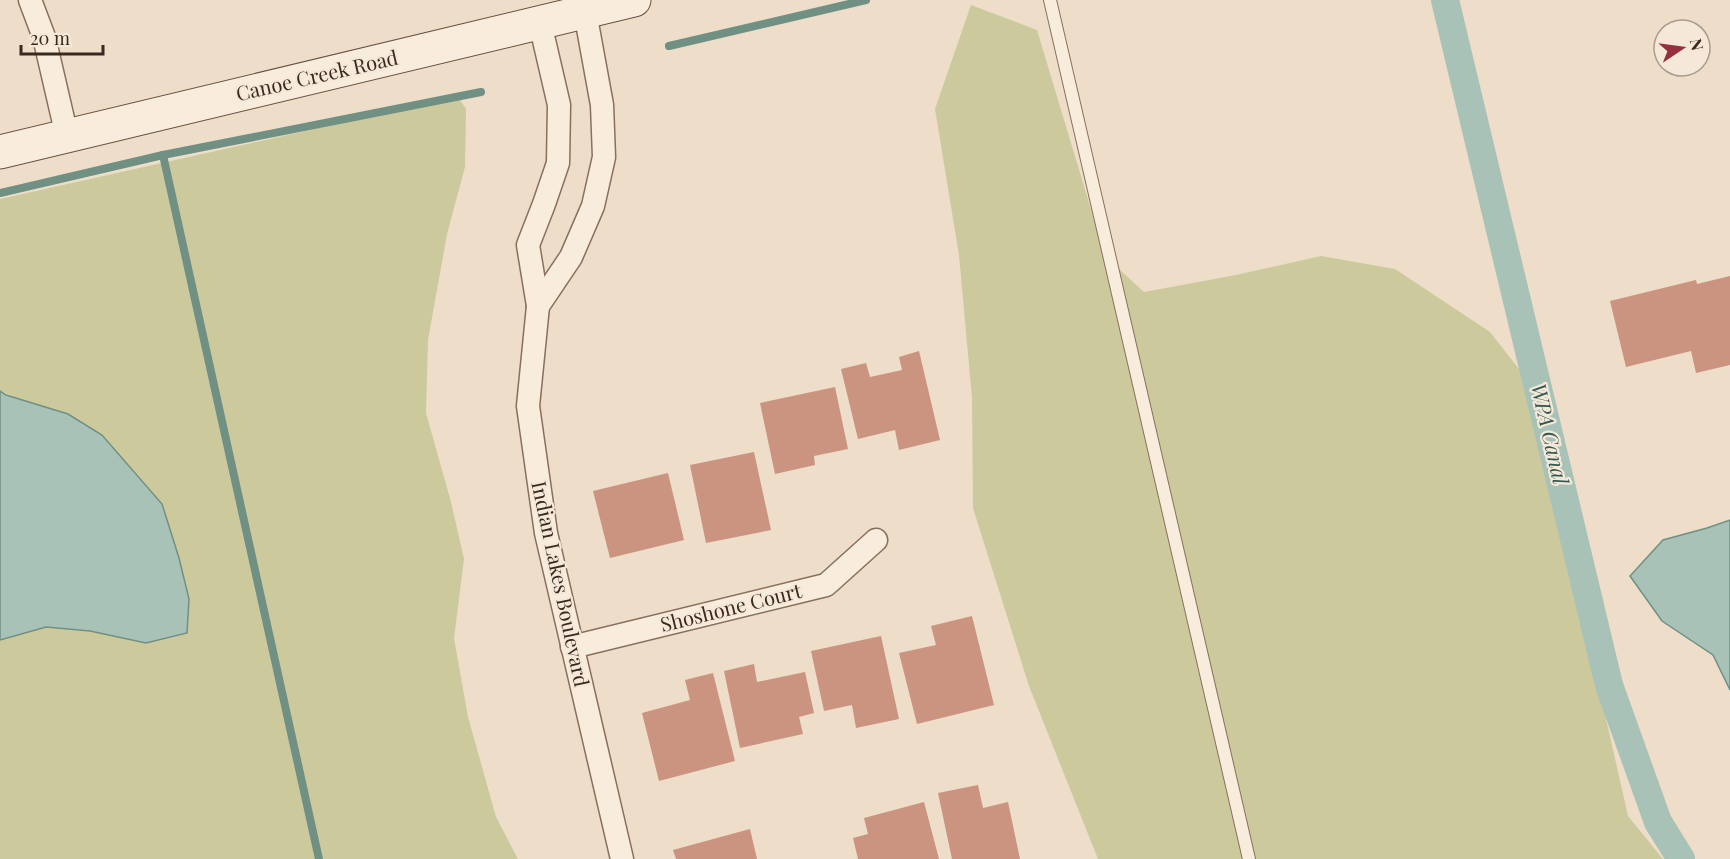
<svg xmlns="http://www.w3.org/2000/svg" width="1730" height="859" viewBox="0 0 1730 859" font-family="'Playfair Display',serif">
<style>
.green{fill:#ccca9c}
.water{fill:#a9c2b7;stroke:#709084;stroke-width:1.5}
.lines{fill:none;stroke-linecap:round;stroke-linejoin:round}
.stream{stroke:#709084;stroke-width:8}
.canal{stroke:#a9c2b7;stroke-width:28}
.building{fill:#ca9480}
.service-casing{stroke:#896f5e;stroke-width:14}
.minor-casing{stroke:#896f5e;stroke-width:25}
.secondary-casing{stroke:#6b5041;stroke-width:35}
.service{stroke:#f8ecdc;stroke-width:12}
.minor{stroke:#f8ecdc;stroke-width:22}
.secondary{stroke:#f8ecdc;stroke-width:33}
.labels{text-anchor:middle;stroke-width:4.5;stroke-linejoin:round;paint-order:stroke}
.street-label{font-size:20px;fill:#3a2921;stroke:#f5e8d8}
.water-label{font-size:21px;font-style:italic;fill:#315951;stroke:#f5e8d8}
</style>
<rect width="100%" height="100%" fill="#edddc9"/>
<g class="green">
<polygon points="971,5 1037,30 1105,256 1144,292 1236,275 1321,256 1395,269 1490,332 1530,383 1628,816 1663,859 1098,859 1029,686 973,508 972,398 959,255 935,109"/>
<polygon points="458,97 466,109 465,167 447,234 428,340 426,413 451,502 464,559 454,638 468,717 496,817 518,859 0,859 0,640 46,627 90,631 187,633 189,599 179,558 123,460 102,435 0,391 0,199"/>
</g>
<g class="water">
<polygon points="0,391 6,395 68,414 102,435 162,504 179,558 189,599 187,633 146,643 90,631 46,627 0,640"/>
<polygon points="1730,520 1730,690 1713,655 1662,621 1630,576 1663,540 1707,528"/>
</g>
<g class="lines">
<g class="stream">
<polyline points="669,46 866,0"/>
<polyline points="0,193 163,155"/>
<polyline points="319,859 163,155 481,92"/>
</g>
<polyline class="canal" points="1445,0 1609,685 1658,822 1681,859"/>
</g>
<g class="building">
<polygon points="1730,276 1730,365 1696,373 1691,351 1626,367 1610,301 1696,280 1697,284"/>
<polygon points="919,351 940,440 899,450 895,430 858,439 841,369 866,363 870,377 902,370 899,357"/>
<polygon points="835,387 848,449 814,456 815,465 775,474 760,403"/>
<polygon points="754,452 771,530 706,543 690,465"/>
<polygon points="668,473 684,540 610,558 593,491"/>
<polygon points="972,616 994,705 917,724 899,653 936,645 931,626"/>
<polygon points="881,636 899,719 856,728 852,705 824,711 811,651"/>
<polygon points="754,664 757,682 805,672 814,713 799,717 803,734 740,748 724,671"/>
<polygon points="713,673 735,761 659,781 642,713 690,700 685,680"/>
<polygon points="978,785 983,808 1008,802 1020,859 952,859 938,793"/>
<polygon points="924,802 939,859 858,859 853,838 868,834 864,818"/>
<polygon points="750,829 757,859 676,859 673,850"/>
</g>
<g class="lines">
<g class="service-casing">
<polyline id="service" points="1050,0 1249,859"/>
</g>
<g class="minor-casing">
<g id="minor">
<polyline points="30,0 44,37 67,136"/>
<polyline points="540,23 559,105 558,163 544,204 528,245 538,306 528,406 546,533 622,859"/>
<polyline points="538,306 571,257 593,206 604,157 602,105 585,12"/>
<polyline points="572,647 826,585 876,540"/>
</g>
</g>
<g class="secondary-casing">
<polyline id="secondary" points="0,152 634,0"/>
</g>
<use href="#service" class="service"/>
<use href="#minor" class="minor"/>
<use href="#secondary" class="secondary"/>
</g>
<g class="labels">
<g class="street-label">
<text transform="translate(317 76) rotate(-13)" y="7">Canoe Creek Road</text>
<text transform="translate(560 584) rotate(78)" y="7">Indian Lakes Boulevard</text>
<text transform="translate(731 608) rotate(-14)" y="7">Shoshone Court</text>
</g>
<g class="water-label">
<text transform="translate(1549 434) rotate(77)" y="7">WPA Canal</text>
</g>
</g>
<g transform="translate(1682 48) rotate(77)"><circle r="28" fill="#f5e8d8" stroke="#aa9c8f" stroke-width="1.5"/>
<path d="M0-4.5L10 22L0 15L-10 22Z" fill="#96303f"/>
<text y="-9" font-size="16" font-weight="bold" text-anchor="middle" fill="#3a2921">N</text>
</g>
<path d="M21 45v9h82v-9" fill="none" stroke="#3a2921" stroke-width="3"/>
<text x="30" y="45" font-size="18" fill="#3a2921" stroke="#f5e8d8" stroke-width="4.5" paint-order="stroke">20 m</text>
</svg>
